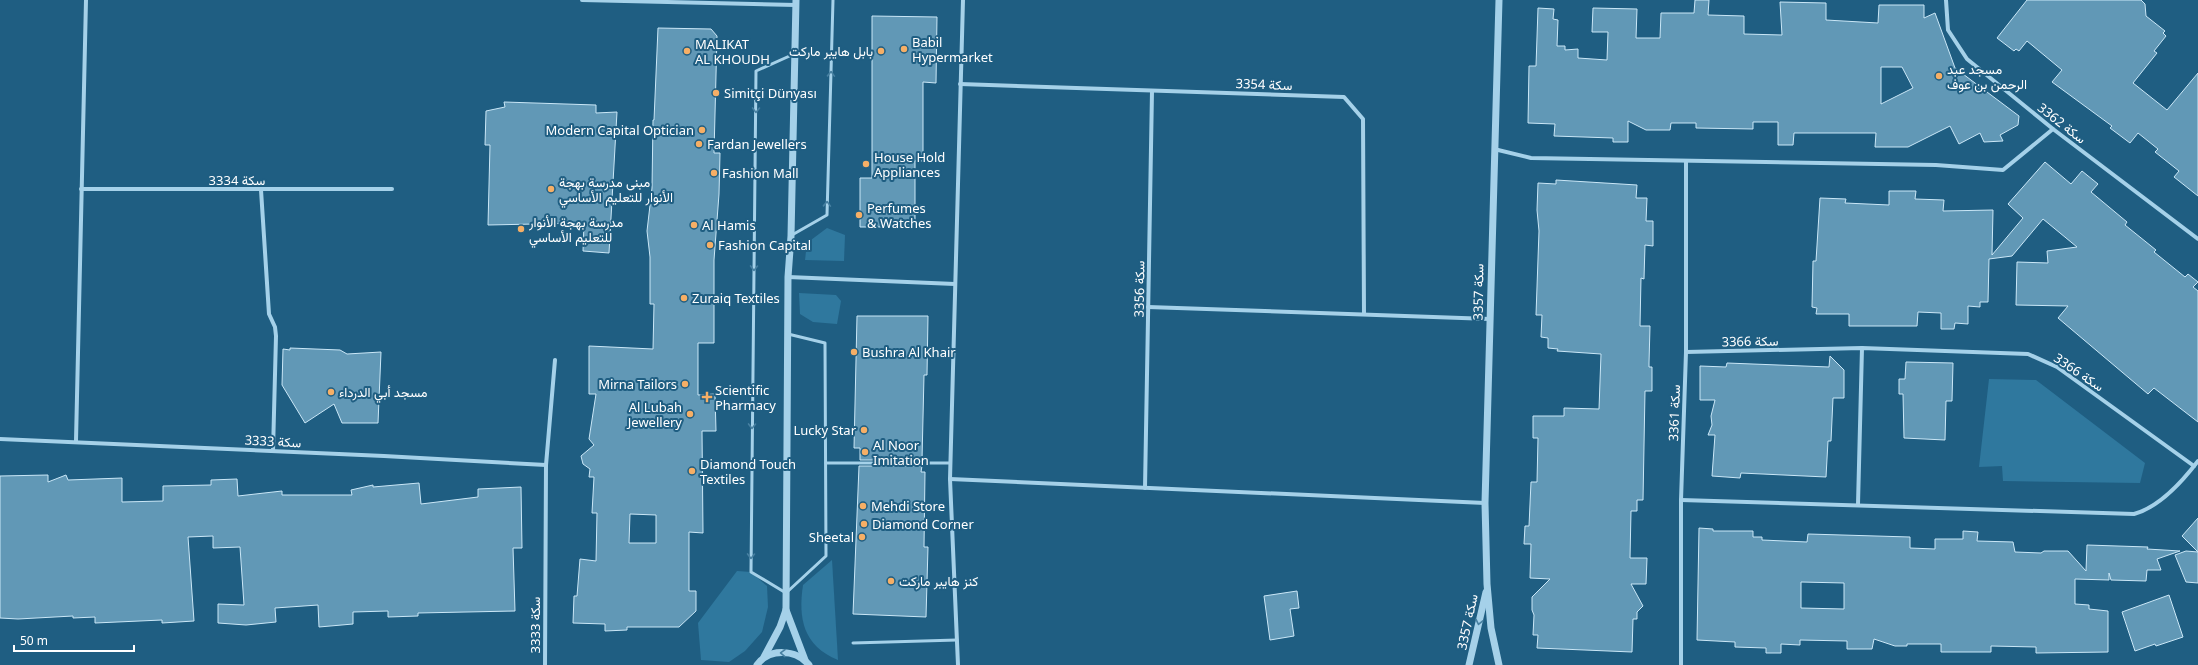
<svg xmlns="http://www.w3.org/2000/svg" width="2198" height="665" viewBox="0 0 2198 665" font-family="'Noto Sans',Vazirmatn,sans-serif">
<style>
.green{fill:#2f789e}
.building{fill:#6198b6;stroke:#cae7f7;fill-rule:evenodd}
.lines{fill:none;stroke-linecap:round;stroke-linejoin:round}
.service{stroke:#a5d1e9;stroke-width:3}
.minor{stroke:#a5d1e9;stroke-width:4}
.tertiary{stroke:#a5d1e9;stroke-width:7}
.oneway{stroke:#4780a1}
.poi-dot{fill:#f6af66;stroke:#1f5e82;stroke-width:1.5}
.labels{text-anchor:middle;stroke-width:4;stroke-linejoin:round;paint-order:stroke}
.poi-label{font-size:13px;fill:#fff;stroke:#1f5e82;text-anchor:start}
.street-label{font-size:13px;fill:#fff;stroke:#1f5e82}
</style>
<rect width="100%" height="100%" fill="#1f5e82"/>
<g class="green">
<polygon points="827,228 845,235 844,261 805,260 807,243"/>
<polygon points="799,293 836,295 841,301 837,324 813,322 800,314"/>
<polygon points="1989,379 2036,380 2145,463 2140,483 2003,481 2002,466 1979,467"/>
<path d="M 832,560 L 838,660 C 803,646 798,618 803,585 Z"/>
<polygon points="737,571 751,572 767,586 768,607 762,632 745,651 729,662 701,660 698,623"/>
</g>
<g class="building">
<path d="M 1695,0 L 1709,0 L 1708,15 L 1744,16 L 1744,34 L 1782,35 L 1780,2 L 1826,3 L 1826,20 L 1878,23 L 1879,5 L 1924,5 L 1924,18 L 1935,13 L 1955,68 L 2019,116 L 2018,125 L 2000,135 L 2003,141 L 1984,142 L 1980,133 L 1959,144 L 1950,126 L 1908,147 L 1875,147 L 1876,133 L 1794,133 L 1793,145 L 1778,145 L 1778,122 L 1753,122 L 1753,129 L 1696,128 L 1696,123 L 1671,123 L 1670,130 L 1646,130 L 1628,121 L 1628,142 L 1613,142 L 1613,138 L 1554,136 L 1555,124 L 1528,123 L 1529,66 L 1536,66 L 1538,8 L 1554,9 L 1553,19 L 1558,20 L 1557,46 L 1565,46 L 1565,50 L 1578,49 L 1578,58 L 1607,60 L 1608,32 L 1592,32 L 1593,8 L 1637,9 L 1636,38 L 1660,38 L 1661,13 L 1694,13 ZM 1881,67 L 1902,67 L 1913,88 L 1881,104 Z"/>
<polygon points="2027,0 2141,0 2145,4 2146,16 2165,31 2163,33 2166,36 2154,51 2157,53 2133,83 2167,110 2198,73 2198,196 2174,177 2179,171 2155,152 2158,149 2138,133 2130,143 2110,128 2112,126 2052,82 2062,70 2027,41 2019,51 2016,49 2014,51 1997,38"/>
<polygon points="872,16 937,17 936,83 923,82 923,161 915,161 915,227 860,227 860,178 872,178"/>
<path d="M 658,28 L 711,29 L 717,36 L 714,153 L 720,153 L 719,194 L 714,260 L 714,343 L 698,343 L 698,395 L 715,394 L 716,431 L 702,431 L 703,533 L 689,532 L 689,591 L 696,591 L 696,611 L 679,627 L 627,627 L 627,630 L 605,631 L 605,624 L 573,623 L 574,596 L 577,596 L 580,559 L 596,561 L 597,513 L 592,513 L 594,477 L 589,477 L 590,469 L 583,464 L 581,456 L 594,445 L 589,439 L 596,394 L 589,394 L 589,346 L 653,349 L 654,304 L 650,304 L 650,257 L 647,231 L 652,188 L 653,120 L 654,120 ZM 630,514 L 656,515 L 656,543 L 629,543 Z"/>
<polygon points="504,102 596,105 596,113 617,112 609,253 583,251 584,223 488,225 490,145 485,145 486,111 505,107"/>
<polygon points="2045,162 2071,184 2082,171 2098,184 2091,192 2127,222 2125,225 2156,250 2154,252 2185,277 2188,274 2198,282 2193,287 2198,291 2198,422 2154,388 2148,394 2058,318 2068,306 2016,305 2017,262 2048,263 2047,251 2077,247 2043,219 2012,256 1989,259 1988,302 1980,302 1980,307 1968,306 1968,324 1955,323 1954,329 1941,329 1941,313 1918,312 1917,326 1849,326 1849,314 1816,314 1817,308 1812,307 1813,261 1816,261 1820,198 1846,199 1845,203 1889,205 1889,191 1916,191 1915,199 1944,200 1943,211 1993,210 1992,255 2023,218 2008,204"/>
<polygon points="1556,180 1637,185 1636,198 1647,198 1646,221 1653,221 1653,246 1645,245 1644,279 1641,278 1640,326 1650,326 1649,363 1649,367 1652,367 1652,391 1645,391 1643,500 1637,500 1637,511 1631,511 1630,558 1647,558 1646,584 1631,584 1643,606 1637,612 1637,619 1633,619 1632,652 1537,648 1538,635 1533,635 1534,615 1532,610 1532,597 1550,579 1530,578 1531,544 1524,544 1525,526 1529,526 1531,482 1537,482 1538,438 1533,438 1533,416 1564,416 1564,408 1599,409 1601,354 1557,351 1558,349 1548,348 1548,338 1541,337 1542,315 1536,315 1539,231 1537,210 1538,183 1556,184"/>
<polygon points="857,316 928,316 927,375 924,375 922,460 860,460 860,448 854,448"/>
<polygon points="290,348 340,350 347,354 381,352 378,423 342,423 334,404 305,423 282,385 283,349 290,350"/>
<polygon points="1830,356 1844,370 1844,398 1833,398 1831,441 1828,441 1826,477 1741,473 1740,478 1712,476 1715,435 1708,435 1712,425 1711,416 1715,400 1700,400 1700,366 1726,367 1727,363 1829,367"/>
<polygon points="1906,362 1953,363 1952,401 1946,401 1945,440 1904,438 1903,394 1899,394 1899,379 1905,379"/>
<polygon points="859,466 922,466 921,472 925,472 924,547 928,547 926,617 853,614"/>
<polygon points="48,475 48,482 66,475 68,480 122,478 122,502 163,501 163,486 211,485 211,480 237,479 238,496 282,491 282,495 352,495 351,490 373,485 373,487 419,483 421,504 478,497 478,489 521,487 522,548 513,548 515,611 418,613 418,616 388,617 388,611 353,612 353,624 319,627 318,605 275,608 276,622 246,625 218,623 218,604 244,605 240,547 213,548 213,536 188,537 194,621 162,623 162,620 95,623 95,617 73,618 73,616 18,619 0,618 0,476"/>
<polygon points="2198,518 2198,583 2186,582 2175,555 2186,551 2198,552 2182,536"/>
<path d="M 1699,528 L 1713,529 L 1713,531 L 1753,531 L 1753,537 L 1762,537 L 1762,540 L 1807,542 L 1808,534 L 1910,537 L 1910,548 L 1935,549 L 1935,539 L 1963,539 L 1963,531 L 1978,532 L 1977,541 L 2013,542 L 2015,552 L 2041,553 L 2044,551 L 2068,551 L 2086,571 L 2087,545 L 2148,547 L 2147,549 L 2180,551 L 2157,559 L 2161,570 L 2147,570 L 2146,581 L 2111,580 L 2109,573 L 2109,580 L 2075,579 L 2075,604 L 2089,605 L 2089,609 L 2108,611 L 2108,652 L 2036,653 L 2036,647 L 1991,646 L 1991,652 L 1941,652 L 1941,644 L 1907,644 L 1907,646 L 1895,646 L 1874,639 L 1872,649 L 1847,649 L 1847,641 L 1800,640 L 1800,645 L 1781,644 L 1781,653 L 1766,653 L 1766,648 L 1735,647 L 1735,642 L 1697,640 ZM 1801,582 L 1844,583 L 1844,609 L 1801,608 Z"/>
<polygon points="1297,591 1299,608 1290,609 1294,636 1270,640 1264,596"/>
<polygon points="2169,595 2183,637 2156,646 2155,644 2135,651 2122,612"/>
</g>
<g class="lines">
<g class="service">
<polyline points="792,235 827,215 833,0"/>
<polyline points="788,334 825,343 826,556 786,593 751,572 756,71 794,54"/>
<polyline points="826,463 950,463"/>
<polyline points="853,643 957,640"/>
</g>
<g class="minor">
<polyline points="582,0 796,5"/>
<polyline points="1946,0 1948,30 1967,59 2053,129 2198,239"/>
<polyline points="960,84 1344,97 1363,119 1364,314"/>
<polyline points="1494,149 1531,158 1936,165 2003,170 2053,129"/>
<polyline points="81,189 392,189"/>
<polyline points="261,190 269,314 275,327 276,336 273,451"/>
<polyline points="788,277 955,284"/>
<polyline points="1148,307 1490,319"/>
<polyline points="1686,352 1862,348 2028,354 2057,367 2194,466"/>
<polyline points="0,439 384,456 546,465"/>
<polyline points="76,441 86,0"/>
<polyline points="950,479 1485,503"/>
<polyline points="1145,488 1152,91"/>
<path d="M 1681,500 L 2134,514 C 2160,507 2182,482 2198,461"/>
<polyline points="1858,504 1862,348"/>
<polyline points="545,665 546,465 555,360"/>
<polyline points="958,665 950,479 963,0"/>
<polyline points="1681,665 1681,500 1686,352 1686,161"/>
</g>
<g class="tertiary">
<polyline points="786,610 805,660"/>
<polyline points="764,657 780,627 786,610 788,277 791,236 796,0"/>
<path d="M 757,665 C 769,648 796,649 809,665"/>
<polyline points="1469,665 1486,592"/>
<polyline points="1499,665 1491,628 1487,584 1485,503 1499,0"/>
</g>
</g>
<defs><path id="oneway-chevron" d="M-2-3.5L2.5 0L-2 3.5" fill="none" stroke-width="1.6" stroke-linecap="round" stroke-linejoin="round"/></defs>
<g class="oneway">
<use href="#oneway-chevron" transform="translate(831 74) rotate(-88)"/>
<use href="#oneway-chevron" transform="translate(756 110) rotate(91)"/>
<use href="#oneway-chevron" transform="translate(827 204) rotate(-88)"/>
<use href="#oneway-chevron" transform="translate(754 268) rotate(91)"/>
<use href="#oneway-chevron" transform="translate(752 426) rotate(91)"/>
<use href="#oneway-chevron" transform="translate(751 556) rotate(91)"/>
<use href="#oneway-chevron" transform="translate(1479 622) rotate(102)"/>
<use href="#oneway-chevron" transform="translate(783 653) rotate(-179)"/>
</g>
<g class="poi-dot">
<circle cx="904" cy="49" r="4"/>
<circle cx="687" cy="51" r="4"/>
<circle cx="881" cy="51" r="4"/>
<circle cx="1939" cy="76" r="4"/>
<circle cx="716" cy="93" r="4"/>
<circle cx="702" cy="130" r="4"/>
<circle cx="699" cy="144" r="4"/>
<circle cx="866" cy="164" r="4"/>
<circle cx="714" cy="173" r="4"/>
<circle cx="551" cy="189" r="4"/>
<circle cx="859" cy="215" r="4"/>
<circle cx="694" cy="225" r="4"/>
<circle cx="521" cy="229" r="4"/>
<circle cx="710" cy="245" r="4"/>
<circle cx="684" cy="298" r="4"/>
<circle cx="854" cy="352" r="4"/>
<circle cx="685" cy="384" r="4"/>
<circle cx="331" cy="392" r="4"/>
<path d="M705 391h4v4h4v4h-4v4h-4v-4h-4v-4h4z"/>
<circle cx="690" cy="414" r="4"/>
<circle cx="864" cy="430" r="4"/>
<circle cx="865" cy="452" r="4"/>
<circle cx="692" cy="471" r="4"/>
<circle cx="863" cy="506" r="4"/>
<circle cx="864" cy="524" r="4"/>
<circle cx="862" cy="537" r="4"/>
<circle cx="891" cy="581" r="4"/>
</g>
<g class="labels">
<g class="poi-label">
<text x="912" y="47">Babil<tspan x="912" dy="15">Hypermarket</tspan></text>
<text x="695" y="49">MALIKAT<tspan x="695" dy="15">AL KHOUDH</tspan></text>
<text x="873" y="56" text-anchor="end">بابل هايبر ماركت</text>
<text x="1947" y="74">مسجد عبد<tspan x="1947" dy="15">الرحمن بن عوف</tspan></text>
<text x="724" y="98">Simitçi Dünyası</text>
<text x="694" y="135" text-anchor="end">Modern Capital Optician</text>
<text x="707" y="149">Fardan Jewellers</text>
<text x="874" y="162">House Hold<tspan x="874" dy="15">Appliances</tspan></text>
<text x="722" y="178">Fashion Mall</text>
<text x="559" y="187">مبنى مدرسة بهجة<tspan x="559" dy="15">الأنوار للتعليم الأساسي</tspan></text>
<text x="867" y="213">Perfumes<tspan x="867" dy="15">&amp; Watches</tspan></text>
<text x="529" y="227">مدرسة بهجة الأنوار<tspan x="529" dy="15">للتعليم الأساسي</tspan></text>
<text x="702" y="230">Al Hamis</text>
<text x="718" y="250">Fashion Capital</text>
<text x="692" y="303">Zuraiq Textiles</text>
<text x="862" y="357">Bushra Al Khair</text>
<text x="677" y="389" text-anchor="end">Mirna Tailors</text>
<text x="715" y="395">Scientific<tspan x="715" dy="15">Pharmacy</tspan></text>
<text x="339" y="397">مسجد أبي الدرداء</text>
<text x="682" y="412" text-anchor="end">Al Lubah<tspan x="682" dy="15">Jewellery</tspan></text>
<text x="856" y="435" text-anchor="end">Lucky Star</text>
<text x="873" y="450">Al Noor<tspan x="873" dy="15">Imitation</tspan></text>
<text x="700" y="469">Diamond Touch<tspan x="700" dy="15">Textiles</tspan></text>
<text x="871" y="511">Mehdi Store</text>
<text x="872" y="529">Diamond Corner</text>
<text x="854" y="542" text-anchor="end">Sheetal</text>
<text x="899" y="586">كنز هايبر ماركت</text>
</g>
<g class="street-label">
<text transform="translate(1264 84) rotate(2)" y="5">سكة 3354</text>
<text transform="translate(2062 123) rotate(38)" y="5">سكة 3362</text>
<text x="237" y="185">سكة 3334</text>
<text transform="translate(1139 289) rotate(-89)" y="5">سكة 3356</text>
<text transform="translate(1478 292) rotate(-89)" y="5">سكة 3357</text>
<text transform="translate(1750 341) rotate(-1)" y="5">سكة 3366</text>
<text transform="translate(2079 372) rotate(34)" y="5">سكة 3366</text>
<text transform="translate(1674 413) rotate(-88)" y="5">سكة 3361</text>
<text transform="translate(273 441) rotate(3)" y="5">سكة 3333</text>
<text transform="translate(1467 622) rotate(-78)" y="5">سكة 3357</text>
<text transform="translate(535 625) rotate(-90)" y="5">سكة 3333</text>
</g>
</g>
<path d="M14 645v6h120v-6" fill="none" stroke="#ffffff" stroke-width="2"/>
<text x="20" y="645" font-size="12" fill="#ffffff" stroke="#1f5e82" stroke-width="3" paint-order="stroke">50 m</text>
</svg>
